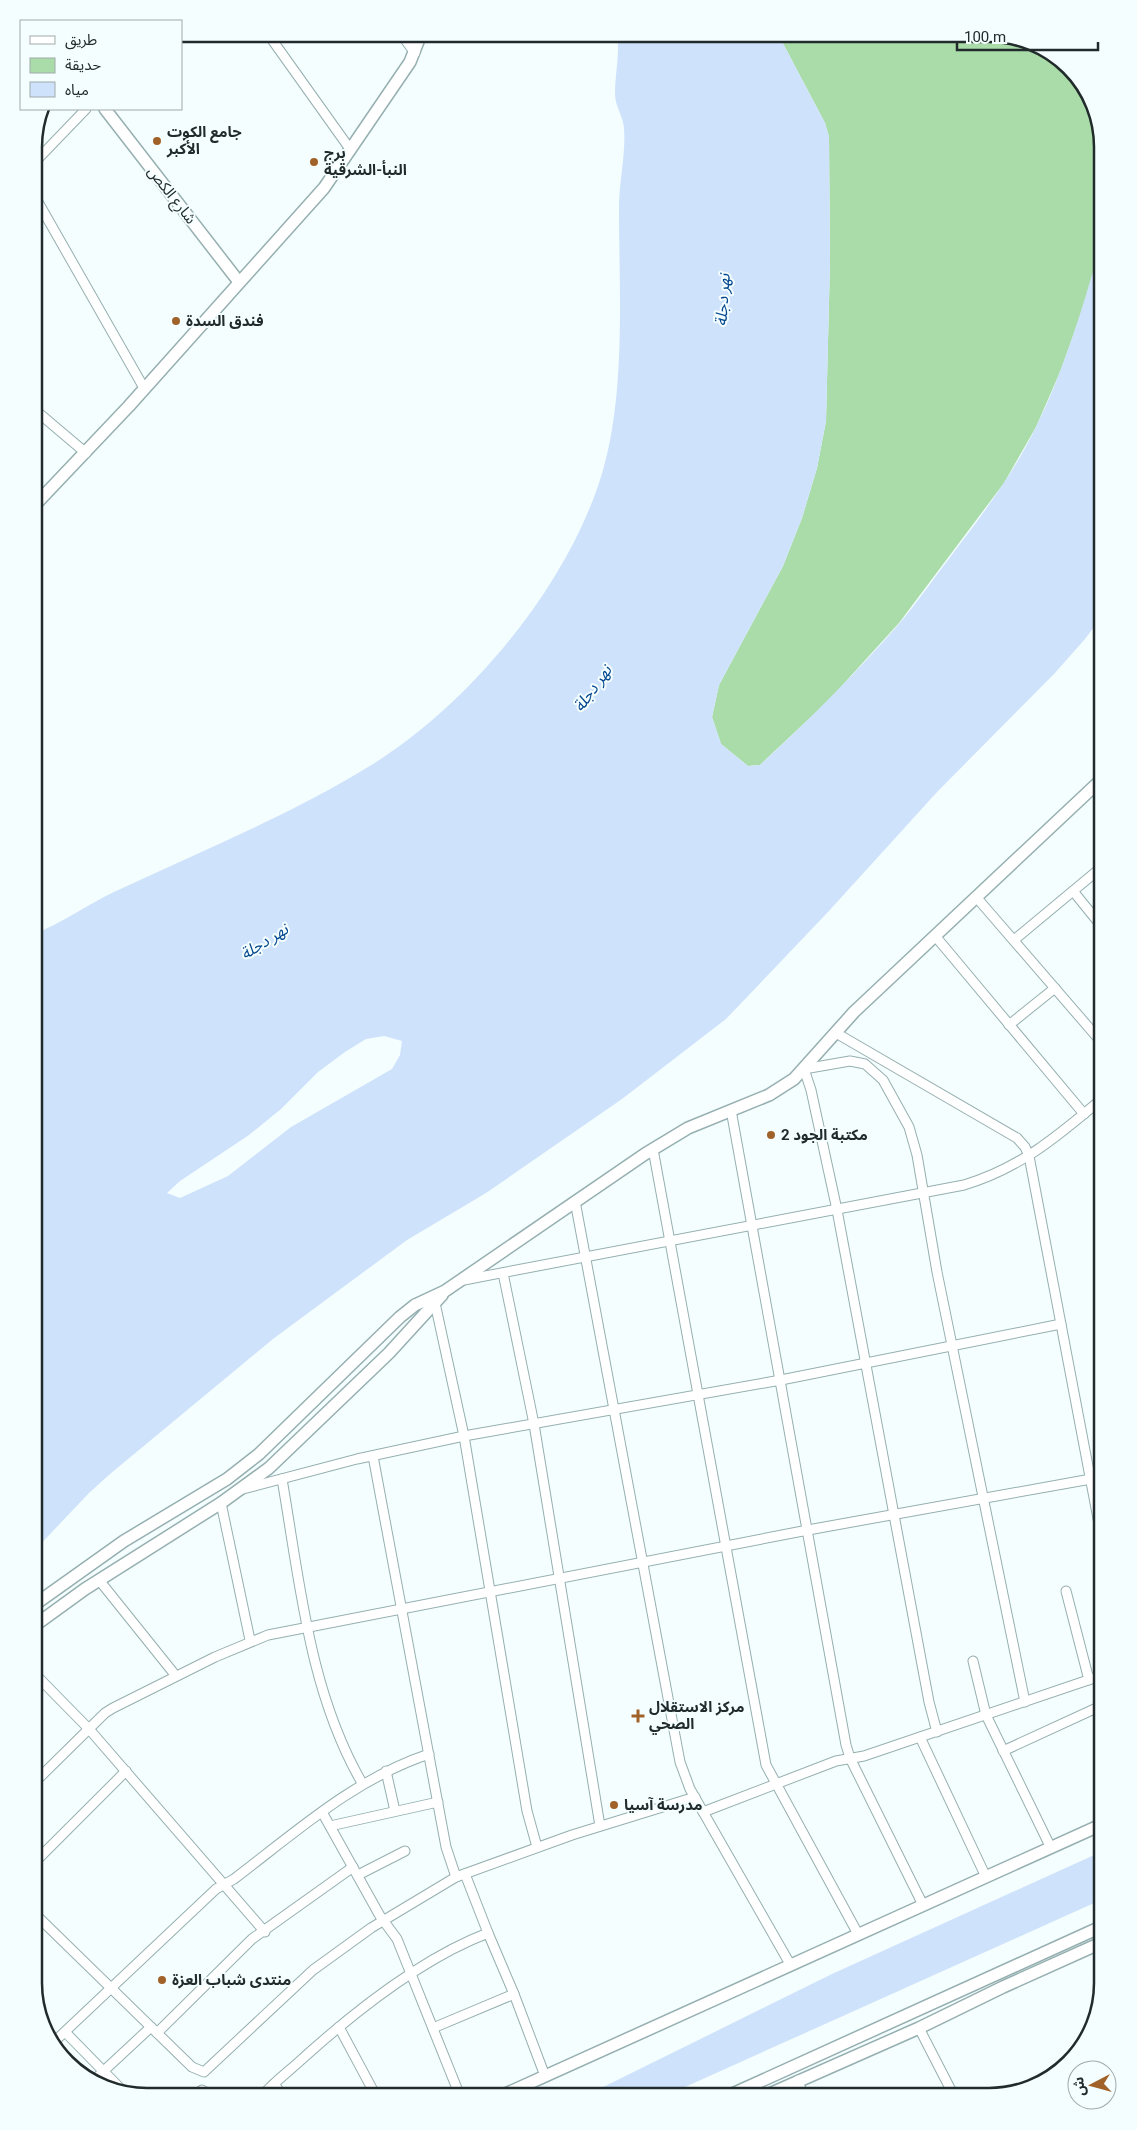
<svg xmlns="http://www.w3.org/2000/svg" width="1137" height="2130" viewBox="0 0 1137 2130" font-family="Roboto,'Noto Sans Arabic',sans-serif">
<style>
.green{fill:#aadca9}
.water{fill:#cfe2fb;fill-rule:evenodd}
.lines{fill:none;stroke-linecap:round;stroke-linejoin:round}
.street-casing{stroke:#96afb0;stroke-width:11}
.secondary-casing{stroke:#96afb0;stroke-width:14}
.street{stroke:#fff;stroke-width:9}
.secondary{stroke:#fff;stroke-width:11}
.poi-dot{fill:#a06228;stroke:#f4feff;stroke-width:2}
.labels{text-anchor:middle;stroke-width:4;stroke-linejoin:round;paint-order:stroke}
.poi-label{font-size:15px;font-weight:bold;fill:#212b2c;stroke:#f4feff;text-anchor:start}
.street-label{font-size:15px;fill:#212b2c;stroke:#f4feff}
.water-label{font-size:16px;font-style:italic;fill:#06488f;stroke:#f4feff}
.rim{fill:none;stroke:#212b2c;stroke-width:2.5}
</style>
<rect width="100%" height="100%" fill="#f4feff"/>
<polygon class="green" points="778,34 997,34 1058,57 1094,104 1103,148 1103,238 1081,314 1060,372 1036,427 1004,483 899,623 828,701 760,765 748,766 721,744 712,717 719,685 783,566 802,518 817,468 826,421 830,262 829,137 825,123"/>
<g class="water">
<path d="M 617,34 L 778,34 L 825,123 L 829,137 L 830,262 L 826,421 L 817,468 L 802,518 L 783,566 L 719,685 L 712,717 L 721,744 L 748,766 L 760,765 C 809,720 855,674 898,625 C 917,603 933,579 951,556 C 982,515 1014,473 1036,427 C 1066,366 1084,302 1103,238 L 1103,615 L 1085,639 L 1054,674 L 938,791 L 828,912 L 726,1019 L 622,1099 L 486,1193 L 407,1240 L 323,1302 L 273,1339 L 110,1474 L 89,1493 L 34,1551 L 34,934 C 62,923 87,905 114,892 C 201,851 291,815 373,764 C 471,703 571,582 603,470 C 626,390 619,290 619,207 C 619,181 626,154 624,128 C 623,116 615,106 615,94 C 615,73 620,55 617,34 ZM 384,1036 L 402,1041 L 400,1055 L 392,1069 L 291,1127 L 228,1176 L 180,1198 L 167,1193 L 180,1181 L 249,1135 L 281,1109 L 318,1072 L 345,1052 L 366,1039 Z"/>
<polygon points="1103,1851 1103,1899 665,2096 585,2096 832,1974"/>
</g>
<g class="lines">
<g class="street-casing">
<g id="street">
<polyline points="268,34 350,149"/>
<polyline points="401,34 415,53"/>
<polyline points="34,163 86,109"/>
<polyline points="34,195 144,388"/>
<polyline points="34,409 86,453"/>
<polyline points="1073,891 1103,928"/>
<polyline points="977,898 1103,1044"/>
<polyline points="936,937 1084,1114"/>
<polyline points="1014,940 1103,866"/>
<polyline points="1009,1025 1055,988"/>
<polyline points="836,1033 1017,1138 1025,1147 1029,1156 1103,1545"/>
<polyline points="731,1110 846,1745 850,1758 923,1905"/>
<polyline points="653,1149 766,1765 858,1934"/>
<polyline points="575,1201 680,1762 690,1789 790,1964"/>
<polyline points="503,1273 534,1424 600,1826"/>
<path d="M 464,1280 L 964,1185 C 1021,1168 1059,1135 1103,1098"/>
<polyline points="435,1303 464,1436 527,1811 537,1847"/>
<polyline points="373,1456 446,1847 456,1877"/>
<path d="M 282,1479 C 300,1583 309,1691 362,1783"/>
<polyline points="243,1489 357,1459 464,1436 781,1380 1061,1324"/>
<polyline points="221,1503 250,1640"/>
<polyline points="99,1580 176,1676"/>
<polyline points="1066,1591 1089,1680"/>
<polyline points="973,1661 986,1715 1051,1848"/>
<polyline points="34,1673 89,1729 265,1932"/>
<polyline points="937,1732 929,1702 837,1210 811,1090 804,1069 850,1061 865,1064 883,1080 909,1127 917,1155 937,1272 1025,1702"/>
<polyline points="920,1737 986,1877"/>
<polyline points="1003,1751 1103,1705"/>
<polyline points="386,1771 395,1811"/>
<polyline points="34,1783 105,1713 113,1708 215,1657 268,1635 808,1530 1091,1479"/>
<polyline points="322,1812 380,1916 397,1939 460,2096"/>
<polyline points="703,1812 836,1761 864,1756 1103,1675"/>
<polyline points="330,1826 438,1802"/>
<polyline points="34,1863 126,1771"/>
<polyline points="465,1874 488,1933"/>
<polyline points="358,1875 405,1851"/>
<polyline points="34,1913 192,2067 204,2072 313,1970 371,1928 456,1877 572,1835 695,1797"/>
<polyline points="339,2027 376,2096"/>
<polyline points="433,2028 514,1994"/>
<polyline points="919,2028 954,2096"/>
<polyline points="65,2032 122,2090"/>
<polyline points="157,2033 252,1939 353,1867"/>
<path d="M 55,2041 L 216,1889 L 234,1879 C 296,1832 354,1779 429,1754"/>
<polyline points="94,2080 151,2027"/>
<polyline points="798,2080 803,2096"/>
<polyline points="274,2084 283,2096"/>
<polyline points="194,2096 202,2090 213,2096"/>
<path d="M 262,2096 C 273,2083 288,2072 301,2060 C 353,2013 422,1958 488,1933 L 514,1994 L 545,2076"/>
</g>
</g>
<g class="secondary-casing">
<g id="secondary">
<polyline points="105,109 239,282"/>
<polyline points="34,506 129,406 324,188 410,62 421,34"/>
<polyline points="34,1605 124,1541 227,1479 259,1454 400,1317 415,1305 445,1291 645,1154 688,1128 769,1095 794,1079 854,1012 1103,778"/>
<polyline points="34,1626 85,1589 221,1503 269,1468 389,1353 442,1295"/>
<polyline points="501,2096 1103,1824"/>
<polyline points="728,2096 1103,1926"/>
<polyline points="765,2096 919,2028 1003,1987 1103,1942"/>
</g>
</g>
<use href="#street" class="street"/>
<use href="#secondary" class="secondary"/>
</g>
<g class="poi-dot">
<circle cx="157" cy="141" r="5"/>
<circle cx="314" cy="162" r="5"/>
<circle cx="176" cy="321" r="5"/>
<circle cx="771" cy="1135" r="5"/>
<path d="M635.5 1708.5h5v5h5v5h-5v5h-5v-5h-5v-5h5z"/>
<circle cx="614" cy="1805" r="5"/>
<circle cx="162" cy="1980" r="5"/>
</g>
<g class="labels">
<g class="poi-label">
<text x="167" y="137">جامع الكوت<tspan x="167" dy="17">الأكبر</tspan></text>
<text x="324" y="158">برج<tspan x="324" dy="17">النبأ-الشرقية</tspan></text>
<text x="186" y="326">فندق السدة</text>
<text x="781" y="1140">مكتبة الجود 2</text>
<text x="649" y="1712">مركز الاستقلال<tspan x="649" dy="17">الصحي</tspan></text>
<text x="624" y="1810">مدرسة آسيا</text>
<text x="172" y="1985">منتدى شباب العزة</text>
</g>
<g class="street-label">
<text transform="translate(172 195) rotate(52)" y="5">شارع الكص</text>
</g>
<g class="water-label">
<text transform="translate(722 300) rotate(-86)" y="6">نهر دجلة</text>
<text transform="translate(592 688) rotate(-54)" y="6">نهر دجلة</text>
<text transform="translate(264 941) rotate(-32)" y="6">نهر دجلة</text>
</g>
</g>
<path d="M0 0H1137V2130H0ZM147 42H989A105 105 0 0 1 1094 147V1983A105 105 0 0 1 989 2088H147A105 105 0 0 1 42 1983V147A105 105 0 0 1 147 42Z" fill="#f4feff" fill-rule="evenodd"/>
<path class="rim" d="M147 42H989A105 105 0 0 1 1094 147V1983A105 105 0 0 1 989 2088H147A105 105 0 0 1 42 1983V147A105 105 0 0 1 147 42Z"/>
<rect x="20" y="20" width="162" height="90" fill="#f4feff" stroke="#a0aaab"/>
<rect x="30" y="36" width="25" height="8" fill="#ffffff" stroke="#a0aaab"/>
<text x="65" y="45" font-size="15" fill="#212b2c">طريق</text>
<rect x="30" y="58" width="25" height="15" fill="#aadca9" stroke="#a0aaab"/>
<text x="65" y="70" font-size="15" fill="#212b2c">حديقة</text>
<rect x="30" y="82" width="25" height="15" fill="#cfe2fb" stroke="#a0aaab"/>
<text x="65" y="95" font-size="15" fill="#212b2c">مياه</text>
<g transform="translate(1092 2085) rotate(264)"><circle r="24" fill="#f4feff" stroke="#a0aaab"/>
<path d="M0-4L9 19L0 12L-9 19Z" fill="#a06228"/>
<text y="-8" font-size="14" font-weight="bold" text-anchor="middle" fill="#212b2c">ش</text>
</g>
<path d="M957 42v8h141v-8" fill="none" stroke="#212b2c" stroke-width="2.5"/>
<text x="964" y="42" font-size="15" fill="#212b2c" stroke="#f4feff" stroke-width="4" paint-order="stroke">100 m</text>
</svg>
